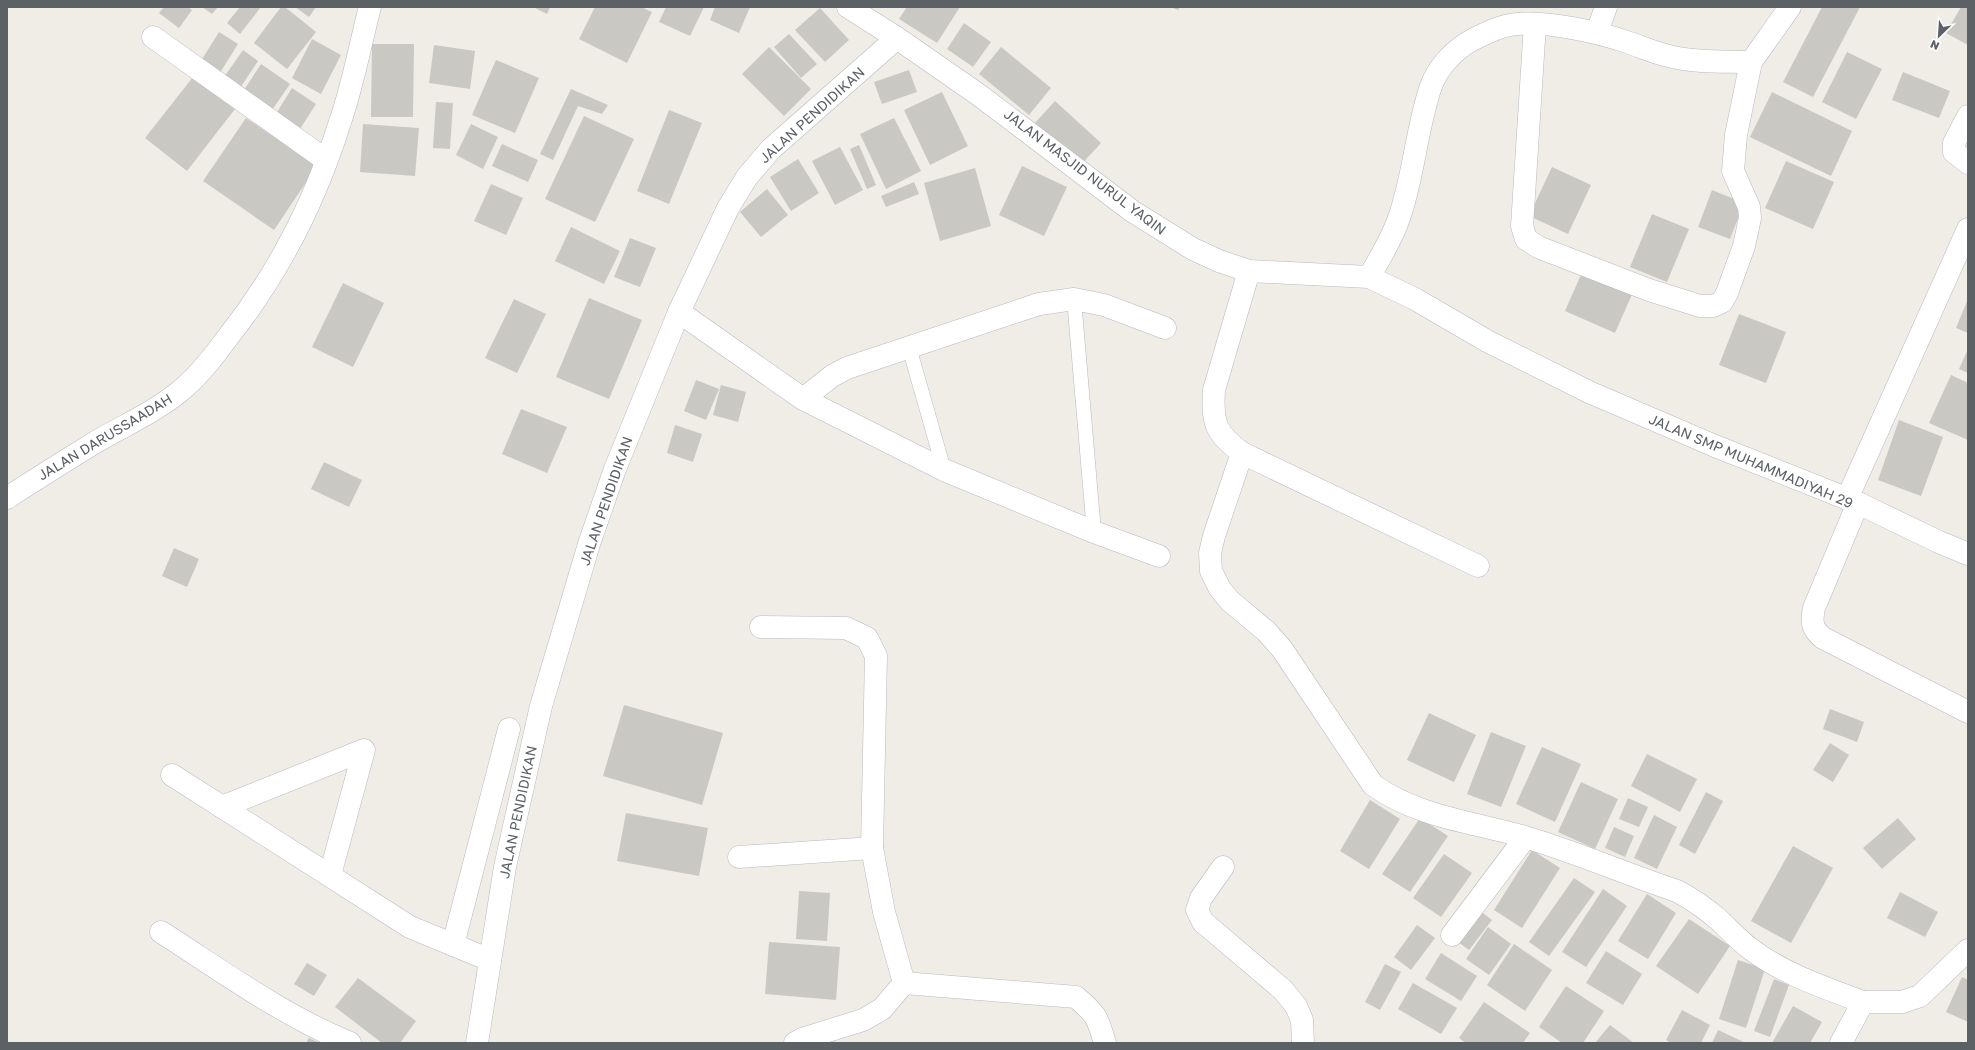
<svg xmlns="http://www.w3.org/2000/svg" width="1975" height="1050" viewBox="0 0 1975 1050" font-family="'Golos Text',sans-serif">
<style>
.building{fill:#cac8c2}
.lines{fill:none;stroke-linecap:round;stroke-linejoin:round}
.lane-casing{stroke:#b7babf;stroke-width:15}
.street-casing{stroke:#b7babf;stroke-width:23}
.secondary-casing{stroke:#b8bbc1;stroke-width:23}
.lane{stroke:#fff;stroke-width:14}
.street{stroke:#fff;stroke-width:22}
.secondary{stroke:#fff;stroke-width:22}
.labels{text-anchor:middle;stroke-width:3;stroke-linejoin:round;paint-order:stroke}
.street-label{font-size:14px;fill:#5c6166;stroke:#fff}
</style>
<rect width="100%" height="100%" fill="#efede5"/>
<g class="building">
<polygon points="164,7 188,7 192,10 179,28 159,13"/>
<polygon points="202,7 218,7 212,14"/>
<polygon points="240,7 261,7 240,34 227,23"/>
<polygon points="281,7 285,7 316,32 287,69 254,43"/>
<polygon points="295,7 316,7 309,17"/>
<polygon points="533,7 550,7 547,14"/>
<polygon points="595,7 641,7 652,12 627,63 579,39"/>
<polygon points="666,7 704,7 690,36 659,22"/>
<polygon points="715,7 750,7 739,33 710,20"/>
<polygon points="907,7 960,7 937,43 899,19"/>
<polygon points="1170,7 1180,7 1178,10"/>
<polygon points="1822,7 1860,7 1813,97 1783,82"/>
<polygon points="1961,7 1968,7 1968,45 1946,33"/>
<polygon points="820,8 849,40 825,62 795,30"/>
<polygon points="964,23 991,42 973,67 947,49"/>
<polygon points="219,32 238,44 218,76 199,64"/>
<polygon points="789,34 817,64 801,78 774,47"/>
<polygon points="312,39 341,55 321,94 292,78"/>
<polygon points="372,44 414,44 413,117 371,117"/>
<polygon points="434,45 475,51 470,89 429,83"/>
<polygon points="769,47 811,89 784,116 742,74"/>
<polygon points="1001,47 1051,88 1029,115 979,74"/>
<polygon points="243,50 258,61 238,91 222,80"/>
<polygon points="1847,52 1882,69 1856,119 1822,102"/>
<polygon points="496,60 539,78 515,133 472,115"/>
<polygon points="261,64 290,84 270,113 242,93"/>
<polygon points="909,70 917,92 882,104 874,82"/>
<polygon points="1903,72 1950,91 1939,118 1892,100"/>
<polygon points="193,77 235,109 187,171 145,138"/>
<polygon points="292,88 316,104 298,132 274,117"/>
<polygon points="571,89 608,105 602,114 578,106 553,160 540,154"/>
<polygon points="942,92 968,146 930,165 904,110"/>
<polygon points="1772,92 1852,131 1831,176 1750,137"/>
<polygon points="1055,101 1101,143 1080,166 1034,124"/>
<polygon points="436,102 453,103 450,149 433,148"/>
<polygon points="669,110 702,123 669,204 637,191"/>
<polygon points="584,116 634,139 595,222 545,199"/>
<polygon points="246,118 317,166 274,230 203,181"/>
<polygon points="894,118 921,171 886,189 860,134"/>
<polygon points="363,124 419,128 415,176 360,172"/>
<polygon points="471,124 498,137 483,169 456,155"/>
<polygon points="502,144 538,160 528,182 492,166"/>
<polygon points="859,145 876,185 867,189 850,149"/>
<polygon points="840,147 863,190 835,205 812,161"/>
<polygon points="798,159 819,193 791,211 770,177"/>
<polygon points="1786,161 1834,182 1813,229 1765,208"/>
<polygon points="1022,166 1067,187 1044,236 999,215"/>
<polygon points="1552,167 1591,185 1568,234 1529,216"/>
<polygon points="975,168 991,226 940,241 924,183"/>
<polygon points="914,182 919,194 886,207 881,196"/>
<polygon points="491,184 523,198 506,235 474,221"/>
<polygon points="767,189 788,215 761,237 740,212"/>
<polygon points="1712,190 1744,203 1730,239 1698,227"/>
<polygon points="1652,214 1689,229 1667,282 1630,267"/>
<polygon points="571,227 620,251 604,284 555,261"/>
<polygon points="630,238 656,248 640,287 614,277"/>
<polygon points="1583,270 1633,292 1615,333 1565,311"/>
<polygon points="343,283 384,303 353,367 312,347"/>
<polygon points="589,298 642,320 609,399 556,377"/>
<polygon points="514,299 546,314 517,373 485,358"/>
<polygon points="1968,299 1968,333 1956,328"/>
<polygon points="1739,314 1786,332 1766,383 1719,365"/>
<polygon points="1968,349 1968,373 1959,369"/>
<polygon points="1951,375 1968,383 1968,440 1929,423"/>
<polygon points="696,380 719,389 706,420 684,411"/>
<polygon points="721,385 746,392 738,422 713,415"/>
<polygon points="521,409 567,427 547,473 502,454"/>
<polygon points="1899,420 1943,437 1921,496 1878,480"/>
<polygon points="675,425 702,434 693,462 667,453"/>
<polygon points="324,462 362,480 349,507 311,489"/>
<polygon points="174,548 199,559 187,587 162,576"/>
<polygon points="624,705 723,733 702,805 603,776"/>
<polygon points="1830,709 1864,722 1857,742 1823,729"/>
<polygon points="1429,713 1476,735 1454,782 1407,760"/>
<polygon points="1491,732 1526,746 1501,807 1467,794"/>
<polygon points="1830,743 1849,755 1833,782 1813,770"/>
<polygon points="1542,747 1581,764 1555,822 1516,804"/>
<polygon points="1647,754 1697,779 1680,812 1631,786"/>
<polygon points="1581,782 1618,799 1595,849 1558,832"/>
<polygon points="1706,792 1723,801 1695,854 1679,845"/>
<polygon points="1628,798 1648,807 1639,827 1619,819"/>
<polygon points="1370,800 1400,819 1369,869 1340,851"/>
<polygon points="626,813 708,828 699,876 617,861"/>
<polygon points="1654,815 1677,827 1657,869 1634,858"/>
<polygon points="1420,818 1448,836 1410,892 1382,874"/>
<polygon points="1898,818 1916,839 1882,869 1863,848"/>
<polygon points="1614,827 1634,836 1625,857 1605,848"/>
<polygon points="1793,846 1833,868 1791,943 1751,921"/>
<polygon points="1532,850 1560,868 1522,928 1494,910"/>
<polygon points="1444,854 1472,873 1441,917 1413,898"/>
<polygon points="1574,878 1595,892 1549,956 1529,942"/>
<polygon points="1603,889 1627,906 1586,967 1562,952"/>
<polygon points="799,891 830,893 827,941 796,939"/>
<polygon points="1900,892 1938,912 1925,937 1887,918"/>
<polygon points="1647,894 1676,913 1648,959 1618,941"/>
<polygon points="1476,908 1492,920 1469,950 1453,938"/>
<polygon points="1689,919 1730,946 1698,994 1656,966"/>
<polygon points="1417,925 1435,938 1411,970 1394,957"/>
<polygon points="1488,927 1511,944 1489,975 1466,959"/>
<polygon points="769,942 840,947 836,1000 765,994"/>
<polygon points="1514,944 1552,970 1525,1011 1487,985"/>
<polygon points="1606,951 1642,974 1623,1005 1586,983"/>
<polygon points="1441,953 1477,976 1461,1001 1425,979"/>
<polygon points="1738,960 1765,969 1746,1028 1719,1019"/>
<polygon points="307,963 327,975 314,996 294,984"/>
<polygon points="1385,964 1401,972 1380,1010 1365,1002"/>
<polygon points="1962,977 1968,980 1968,1022 1946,1012"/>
<polygon points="358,978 416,1021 400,1043 382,1043 335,1007"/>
<polygon points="1774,979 1789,985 1770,1037 1754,1031"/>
<polygon points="1413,983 1457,1008 1441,1034 1398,1009"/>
<polygon points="1566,986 1604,1011 1583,1043 1562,1043 1539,1027"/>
<polygon points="1484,1002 1530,1033 1523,1043 1466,1043 1459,1038"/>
<polygon points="1793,1006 1822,1022 1810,1043 1772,1043"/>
<polygon points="1682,1010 1710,1025 1701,1043 1671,1043 1666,1040"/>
<polygon points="1610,1025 1634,1043 1595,1043"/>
<polygon points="1718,1030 1746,1043 1712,1043"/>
<polygon points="309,1038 320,1043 306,1043"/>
</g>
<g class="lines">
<g class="lane-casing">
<g id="lane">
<polyline points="1074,299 1094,532"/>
<polyline points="909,347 944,470"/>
</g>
</g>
<g class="street-casing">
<g id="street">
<path d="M 848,7 L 897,38 L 979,95 L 1132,211 L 1193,249 L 1219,261 L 1249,271 L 1369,277 L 1415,299 L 1487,341 L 1589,392 L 1715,446 L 1858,503 L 1814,608 C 1811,622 1812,629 1823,638 L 1968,712"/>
<polyline points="1535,24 1522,226 1526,239 1538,247 1649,290 1700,306 1713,306 1722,302 1727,293 1744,246 1750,218 1749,207 1733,171 1736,135 1751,62"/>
<polyline points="1597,32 1606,7"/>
<polyline points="153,37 326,160"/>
<polyline points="1968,116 1954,143 1954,152 1968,163"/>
<path d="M 1249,271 L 1214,390 C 1212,423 1215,433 1242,453 L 1214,536 L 1210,553 L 1211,571 L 1220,589 L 1230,601 L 1266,631 L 1282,649 L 1373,785 C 1418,817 1473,822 1525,837 C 1576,852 1626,874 1677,891 C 1692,899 1705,908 1718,919 C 1729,929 1739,941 1752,950 C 1784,974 1825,988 1863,1002"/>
<path d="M 1369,277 C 1380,258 1392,239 1399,218 C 1414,176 1416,130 1431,86 C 1438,67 1454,50 1472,40 C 1486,33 1502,25 1517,24 C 1548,21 1598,32 1627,42 C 1642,47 1657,54 1673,57 C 1698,63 1725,61 1751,62 L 1790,7"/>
<polyline points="679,312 803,399 944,470 1094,532 1159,556"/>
<polyline points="803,399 832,376 847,368 1039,304 1074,299 1104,305 1165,328"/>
<polyline points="1242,453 1478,566"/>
<polyline points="1847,499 1968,229"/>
<polyline points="1858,503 1939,542 1968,554"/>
<polyline points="761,627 846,628 867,638 876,656 872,848 884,912 904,983 882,1009 863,1020 802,1039 795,1043"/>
<polyline points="172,775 410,927 490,960"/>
<polyline points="222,807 364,750 330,875"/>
<polyline points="739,857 872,848"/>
<polyline points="1223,867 1201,898 1197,910 1203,922 1283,990 1296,1006 1302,1020 1303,1043"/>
<path d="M 161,932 C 222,971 282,1015 350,1043"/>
<polyline points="1452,935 1525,838"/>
<polyline points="453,945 509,729"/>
<path d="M 904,983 L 1076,997 C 1098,1016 1097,1017 1105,1043"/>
<polyline points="477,1043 505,867 541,706 589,544 615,469 679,312 728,208 747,177 771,149 897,38"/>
<polyline points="1841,1043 1863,1002 1902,1002 1920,996 1968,950"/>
</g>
</g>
<g class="secondary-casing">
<path id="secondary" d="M 7,498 C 36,479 65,461 94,443 C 123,426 153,413 179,392 C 198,377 214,356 228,337 C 278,274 316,199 340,122 C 353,85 360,45 370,7"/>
</g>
<use href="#lane" class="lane"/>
<use href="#street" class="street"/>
<use href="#secondary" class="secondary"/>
</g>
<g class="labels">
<g class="street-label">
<text transform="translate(812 115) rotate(-42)" y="5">JALAN PENDIDIKAN</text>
<text transform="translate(1085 172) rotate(37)" y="5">JALAN MASJID NURUL YAQIN</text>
<text transform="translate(105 437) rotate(-31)" y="5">JALAN DARUSSAADAH</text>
<text transform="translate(1751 461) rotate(23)" y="5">JALAN SMP MUHAMMADIYAH 29</text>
<text transform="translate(606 501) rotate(-71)" y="5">JALAN PENDIDIKAN</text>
<text transform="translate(518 812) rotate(-78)" y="5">JALAN PENDIDIKAN</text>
</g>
</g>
<rect width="1975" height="1050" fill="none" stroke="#5c6166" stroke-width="16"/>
<g transform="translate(1939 36) rotate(205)" stroke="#ffffff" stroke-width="3" paint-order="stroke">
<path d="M0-3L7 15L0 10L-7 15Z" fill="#5c6166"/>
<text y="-6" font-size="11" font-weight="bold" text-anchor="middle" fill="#5c6166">N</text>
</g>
</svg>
